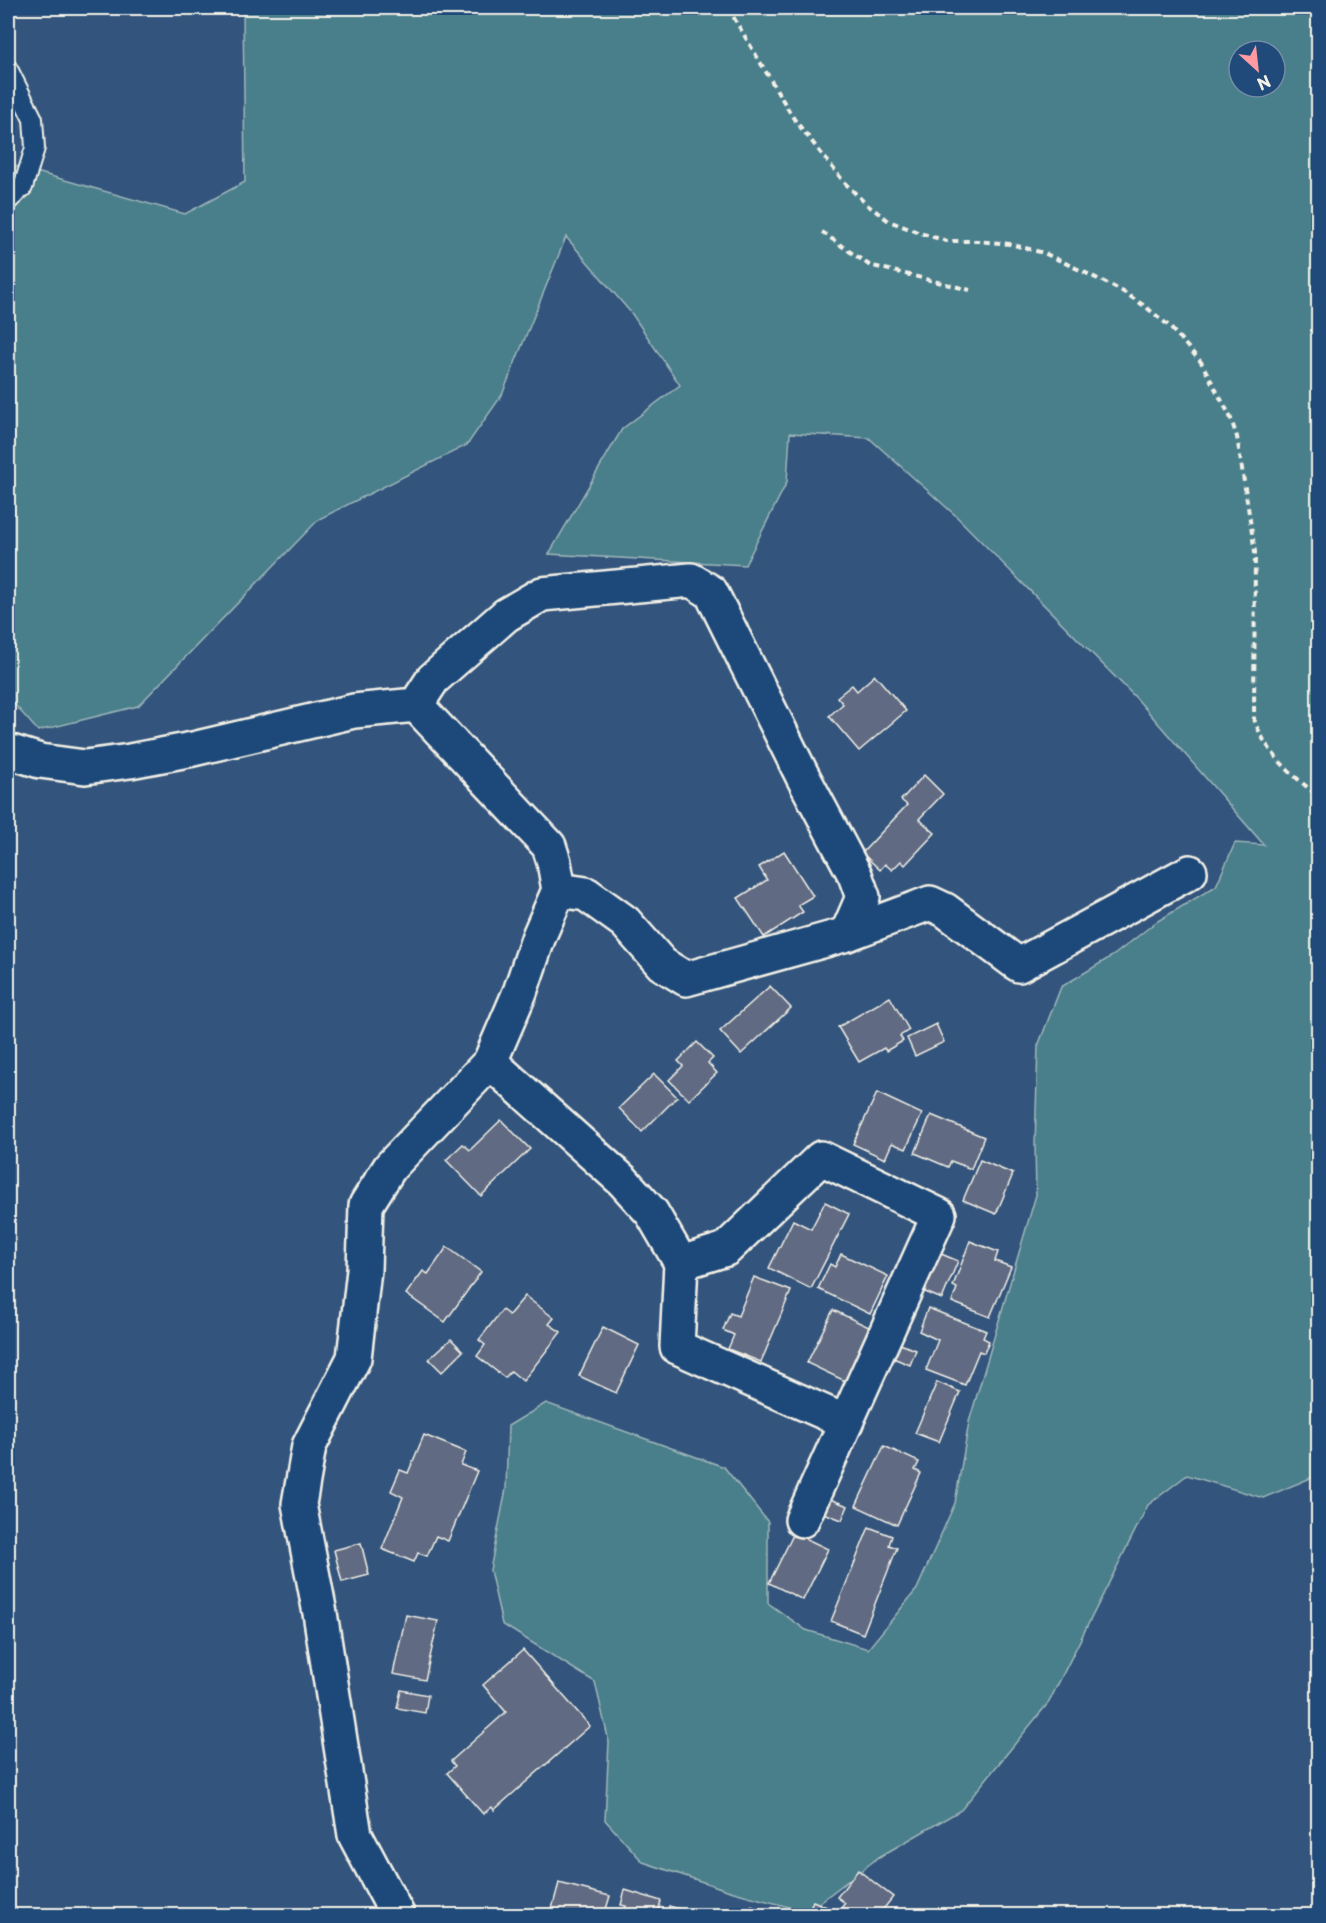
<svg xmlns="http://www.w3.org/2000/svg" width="1326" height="1923" viewBox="0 0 1326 1923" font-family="'Playpen Sans',sans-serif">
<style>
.green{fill:#4a7e8b;stroke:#9fb8ba;stroke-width:1.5;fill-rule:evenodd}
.building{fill:#616a82;stroke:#f4f1e8;stroke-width:1.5}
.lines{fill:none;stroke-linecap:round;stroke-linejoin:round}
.service-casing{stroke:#f4f1e8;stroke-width:22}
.minor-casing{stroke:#f4f1e8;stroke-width:38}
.path{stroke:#f4f1e8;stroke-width:4;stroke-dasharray:6 4.5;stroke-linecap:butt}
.service{stroke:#1f4a7a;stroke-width:18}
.minor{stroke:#1f4a7a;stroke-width:33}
</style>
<rect width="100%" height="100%" fill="#33547c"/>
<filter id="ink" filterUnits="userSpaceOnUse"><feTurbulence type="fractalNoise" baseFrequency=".0167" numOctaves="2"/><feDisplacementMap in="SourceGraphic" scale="12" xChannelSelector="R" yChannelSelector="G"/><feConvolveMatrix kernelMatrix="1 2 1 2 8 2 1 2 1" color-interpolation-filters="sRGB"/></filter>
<g filter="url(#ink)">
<path class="green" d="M 243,8 L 1318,8 L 1318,1475 L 1263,1498 L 1187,1475 L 1148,1505 L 1049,1702 L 961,1810 L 879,1857 L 807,1912 L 730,1891 L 643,1862 L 605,1820 L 609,1742 L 595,1682 L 502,1624 L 490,1570 L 506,1489 L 508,1426 L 546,1403 L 724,1467 L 768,1522 L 768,1603 L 806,1630 L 868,1649 L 917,1589 L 955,1503 L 969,1422 L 1036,1195 L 1035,1145 L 1038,1046 L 1061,987 L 1114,955 L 1156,922 L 1216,886 L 1235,843 L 1264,845 L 1137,699 L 955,515 L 869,438 L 790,433 L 787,482 L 745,565 L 549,554 L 622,429 L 680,385 L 632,314 L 566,237 L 502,395 L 467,445 L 319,519 L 138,706 L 38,731 L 8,697 L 8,164 L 185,214 L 245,182 ZM 1239,51 L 1275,51 L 1275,87 L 1239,87 Z"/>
<g class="building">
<polygon points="875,675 906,711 859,751 829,716 843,704 837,697 852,685 857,691"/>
<polygon points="924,775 943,794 919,819 935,833 905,865 901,861 892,870 885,864 880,870 862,853 907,805 901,800"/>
<polygon points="784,851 813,896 798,905 803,912 764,937 738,898 767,880 759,867"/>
<polygon points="770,986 791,1008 741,1054 720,1031"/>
<polygon points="890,997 909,1030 900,1036 903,1041 886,1051 884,1048 859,1062 838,1027"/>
<polygon points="936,1024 944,1042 915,1056 907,1038"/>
<polygon points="697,1042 713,1058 708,1063 717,1073 689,1100 669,1080 683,1066 678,1061"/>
<polygon points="654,1074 677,1097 642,1132 619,1108"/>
<polygon points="877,1093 922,1114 906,1149 892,1143 885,1159 853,1144"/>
<polygon points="931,1115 984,1137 971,1169 951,1161 948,1167 915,1153"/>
<polygon points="501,1120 530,1149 481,1196 446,1160 463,1144 470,1150"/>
<polygon points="980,1160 1013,1174 996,1214 963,1200"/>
<polygon points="825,1202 849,1214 811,1289 769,1268 793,1220 811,1229"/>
<polygon points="970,1241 998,1252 995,1261 1011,1267 990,1317 952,1302 957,1288 953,1286"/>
<polygon points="447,1247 481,1272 445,1322 406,1294 423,1271 428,1274"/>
<polygon points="934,1251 958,1261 942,1299 918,1289"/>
<polygon points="841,1254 888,1276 870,1314 818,1289 830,1264 835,1267"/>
<polygon points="754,1277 791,1291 761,1362 728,1349 734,1335 723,1330 730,1313 738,1316"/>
<polygon points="525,1296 554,1318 549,1324 561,1332 523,1381 511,1371 505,1378 477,1356 485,1345 479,1340 502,1310 509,1315"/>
<polygon points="928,1308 986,1331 983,1338 989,1341 984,1353 979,1351 965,1385 926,1370 938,1340 919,1331"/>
<polygon points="833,1310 871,1328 845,1381 807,1363"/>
<polygon points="603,1327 639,1345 616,1393 579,1376"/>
<polygon points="451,1339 463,1351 442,1372 429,1359"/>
<polygon points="892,1341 916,1350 910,1365 886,1355"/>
<polygon points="937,1382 960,1392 939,1442 915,1433"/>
<polygon points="424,1435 466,1452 461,1465 477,1471 448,1541 436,1536 427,1556 418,1553 414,1562 382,1549 403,1497 391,1491 400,1470 408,1473"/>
<polygon points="884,1446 919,1462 915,1470 921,1473 897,1525 856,1506"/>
<polygon points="827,1498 848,1506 842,1520 821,1512"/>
<polygon points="869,1527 892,1536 889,1545 897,1548 863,1634 831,1621"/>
<polygon points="794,1533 828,1549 803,1600 769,1583"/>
<polygon points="361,1543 369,1575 342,1582 334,1550"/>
<polygon points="406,1615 438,1621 425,1680 393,1674"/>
<polygon points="523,1650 590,1726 494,1810 492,1807 483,1814 447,1773 455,1766 451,1761 506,1712 483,1685"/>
<polygon points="401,1690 428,1695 425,1713 397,1708"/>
<polygon points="858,1870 893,1897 878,1916 844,1916 839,1911 845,1903 837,1897"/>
<polygon points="559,1883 610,1896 604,1916 550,1916"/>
<polygon points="625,1890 661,1901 657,1916 623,1916 626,1906 621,1905"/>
<polygon points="813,1901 829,1908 826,1916 806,1916"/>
<polygon points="669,1906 704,1916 666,1916"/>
<polygon points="752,1906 769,1916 746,1916"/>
</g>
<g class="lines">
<g class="service-casing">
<polyline id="service" points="8,69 33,119 35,148 23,187 8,201"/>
</g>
<g class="minor-casing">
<g id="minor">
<polyline points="8,751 40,761 85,767 130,761 193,749 354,711 416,705 433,679 506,615 542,594 691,580 711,592 802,775 855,875 863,897 847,934"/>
<polyline points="559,890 586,894 625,922 662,964 686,979 847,934 930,903 945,910 1019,965 1190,872"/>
<polyline points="490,1062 623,1181 652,1213 681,1263 677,1347 846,1422"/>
<polyline points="681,1263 726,1249 821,1158 939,1215 802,1520"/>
<polyline points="398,1916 355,1835 320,1613 299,1504 309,1446 354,1358 364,1270 366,1205 390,1167 490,1062 520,992 539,936 559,890 554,862 549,846 416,705"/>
</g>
</g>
<g class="path">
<path d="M 728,8 L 794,119 L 844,182 L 866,204 L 889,221 L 920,233 L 947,241 L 977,241 L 1010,244 L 1044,253 L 1084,272 L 1122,291 L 1146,307 L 1168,325 L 1201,362 L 1230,416 L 1237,437 L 1255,552 L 1254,719 C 1266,753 1291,774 1318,796"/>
<polyline points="822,232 869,265 970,290"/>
</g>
<use href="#service" class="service"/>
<use href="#minor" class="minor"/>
</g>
</g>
<rect width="1326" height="1923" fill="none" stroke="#1f4a7a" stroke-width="30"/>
<rect x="15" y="15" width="1296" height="1893" fill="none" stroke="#f4f1e8" stroke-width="2" filter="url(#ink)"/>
<g transform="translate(1257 69) rotate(153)"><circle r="28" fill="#1f4a7a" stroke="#748da6" stroke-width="1.5"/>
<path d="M0-4.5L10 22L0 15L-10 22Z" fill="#ff9aa2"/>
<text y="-9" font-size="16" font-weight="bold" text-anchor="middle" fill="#f4f1e8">N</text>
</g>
</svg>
